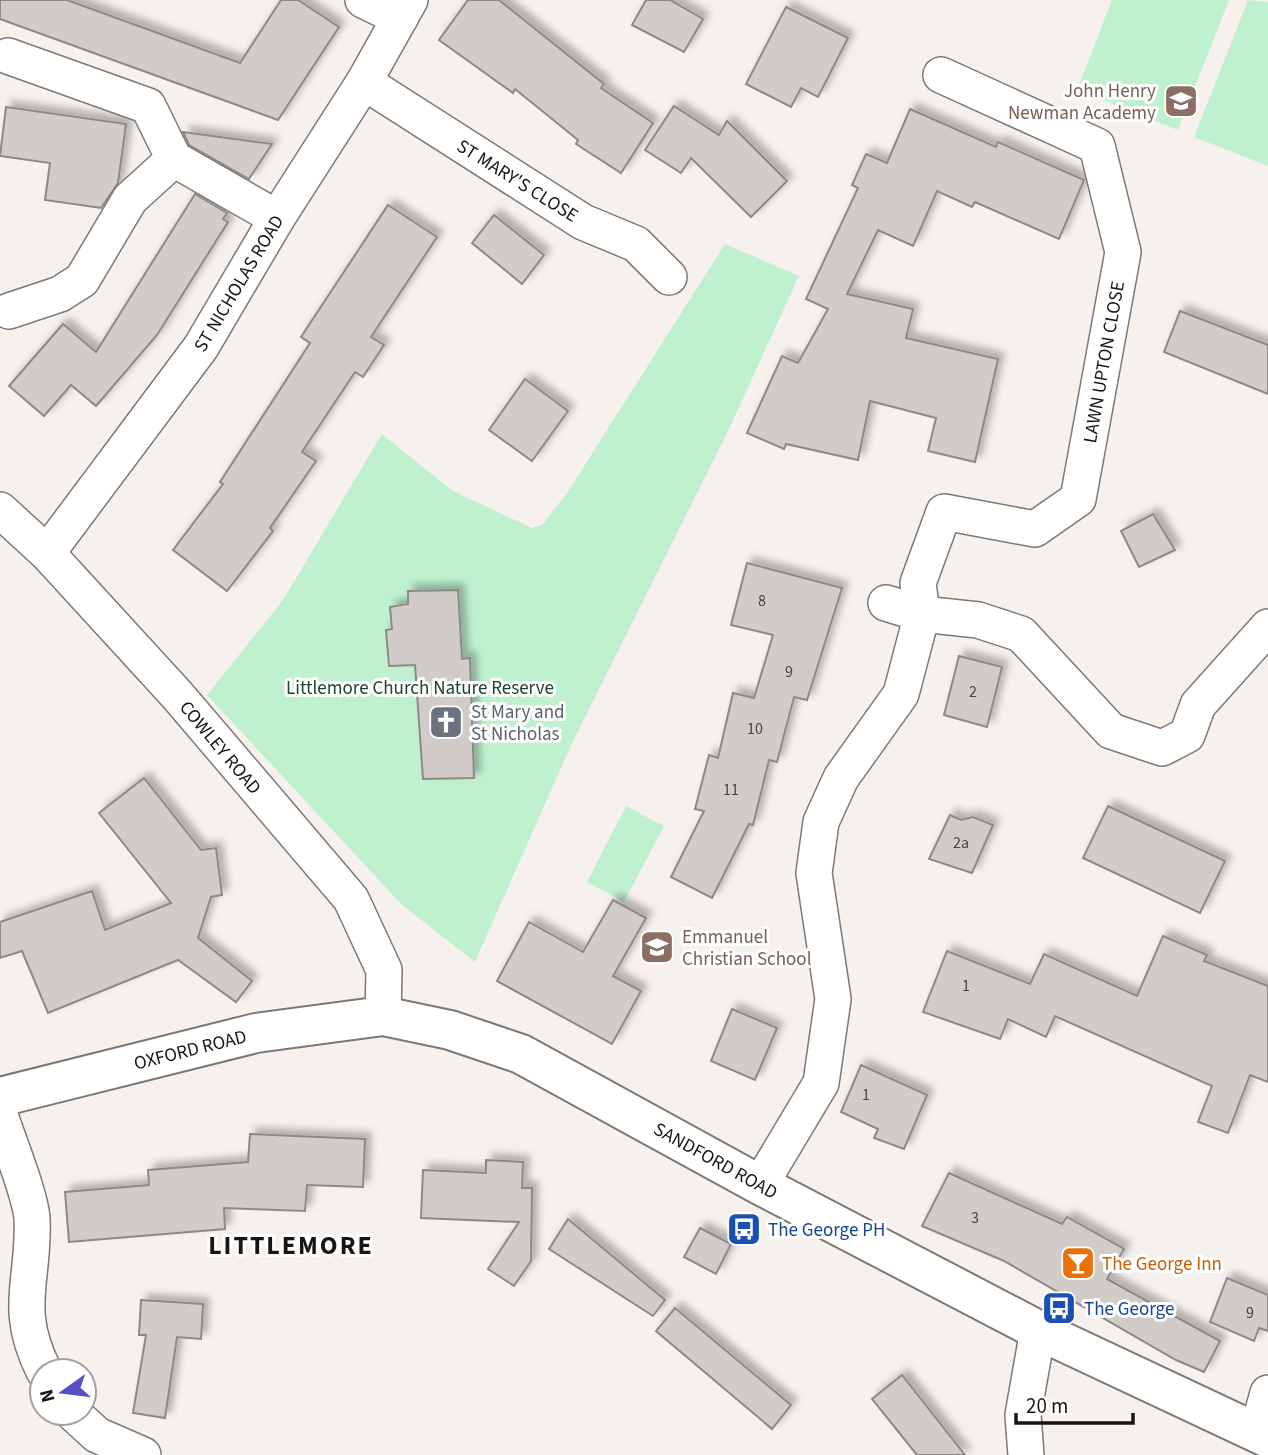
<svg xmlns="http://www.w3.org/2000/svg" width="1268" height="1455" viewBox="0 0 1268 1455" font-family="'Source Sans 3',sans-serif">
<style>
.green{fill:#bff1cf}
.building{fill:#d2ccc8;stroke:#8f8986;stroke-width:2;filter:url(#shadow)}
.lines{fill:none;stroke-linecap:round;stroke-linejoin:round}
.minor-casing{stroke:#7e7875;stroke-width:38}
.tertiary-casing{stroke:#7e7875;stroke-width:42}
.minor{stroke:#fff;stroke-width:35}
.tertiary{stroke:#fff;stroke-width:38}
.labels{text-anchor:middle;stroke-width:6;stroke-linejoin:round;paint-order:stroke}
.number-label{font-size:16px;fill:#464442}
.education-label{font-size:19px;fill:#785e54;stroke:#fff;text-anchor:end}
.street-label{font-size:19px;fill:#181615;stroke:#fff}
.park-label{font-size:19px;fill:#19462c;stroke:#fff}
.worship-label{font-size:19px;fill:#5b616d;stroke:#fff;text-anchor:start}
.transit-label{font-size:19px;fill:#164399;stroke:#fff;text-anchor:start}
.food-label{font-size:19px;fill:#c56008;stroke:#fff;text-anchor:start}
.district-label{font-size:26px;font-weight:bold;letter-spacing:2px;fill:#181615;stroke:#fff}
</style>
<defs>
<filter id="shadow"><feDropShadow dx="6" dy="-6" stdDeviation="3.5" flood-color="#0004"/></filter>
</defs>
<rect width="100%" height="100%" fill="#f7f1ee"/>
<g class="green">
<polygon points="1112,0 1229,0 1178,130 1077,90"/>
<polygon points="1248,0 1268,2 1268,166 1194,137"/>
<polygon points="725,244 799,276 729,429 573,741 475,962 401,904 207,695 283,600 382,434 453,491 532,528 542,525 567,493"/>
<polygon points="626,806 664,826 624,902 587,882"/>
</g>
<g class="building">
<polygon points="0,0 67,0 240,63 281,0 298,0 339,27 278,120 0,19"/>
<polygon points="468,0 499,0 604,84 601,88 653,123 621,173 576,144 578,140 515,89 513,93 439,40"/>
<polygon points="646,0 670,0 703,19 684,52 632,25"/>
<polygon points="786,7 848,38 818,97 801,88 791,107 746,84"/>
<polygon points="674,106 719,135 727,121 787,181 751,217 691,158 681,173 645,150"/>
<polygon points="6,107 126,124 118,183 101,208 45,200 50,163 0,156"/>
<polygon points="910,109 996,147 998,142 1084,180 1059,239 975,202 972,207 937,191 913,246 878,230 847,294 913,309 906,338 998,359 975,462 928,451 936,418 870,401 858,460 786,444 784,449 747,433 782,356 798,363 828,309 806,299 858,188 852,185 866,154 887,163"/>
<polygon points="183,132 272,144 249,179 189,145"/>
<polygon points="195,194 227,213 223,219 228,222 157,335 96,406 71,385 44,416 9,386 63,324 96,352"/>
<polygon points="388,205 437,237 371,337 384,345 363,377 355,372 302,452 316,461 270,528 273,531 227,591 173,550 223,484 220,482 310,343 301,337"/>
<polygon points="494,215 544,255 522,284 472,243"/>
<polygon points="1180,311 1268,345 1268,394 1164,352"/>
<polygon points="525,379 568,411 532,461 489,430"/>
<polygon points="1153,514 1175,550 1139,567 1121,531"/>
<polygon points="747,563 842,588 807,700 794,697 777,762 769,760 753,825 749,824 712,898 671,877 704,811 695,809 709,755 718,758 733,693 754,698 773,635 731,625"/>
<polygon points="458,590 462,659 470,658 474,778 423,779 415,665 389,666 386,630 392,629 390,607 408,604 408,591"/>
<polygon points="959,656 1002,667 987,727 944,715"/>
<polygon points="144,778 201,850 216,848 222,895 211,897 198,938 252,981 236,1002 178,960 48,1013 22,951 0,958 0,922 92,891 105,930 171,903 99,813"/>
<polygon points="1108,806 1225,861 1200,913 1083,858"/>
<polygon points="950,815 961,820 973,817 993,825 972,873 929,859"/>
<polygon points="613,900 646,918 613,976 641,991 612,1044 497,981 529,922 583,952"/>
<polygon points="1163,936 1207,955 1204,961 1268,986 1268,1082 1250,1075 1228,1133 1198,1122 1212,1086 1055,1016 1046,1037 1008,1019 1000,1039 923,1012 947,951 1030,984 1044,954 1137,996"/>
<polygon points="732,1009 777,1028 755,1080 711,1061"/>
<polygon points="861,1065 927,1095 904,1149 874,1138 878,1129 841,1112"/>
<polygon points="250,1134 365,1139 363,1187 307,1185 305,1211 224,1208 225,1229 69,1242 65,1192 149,1185 148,1170 248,1162"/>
<polygon points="486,1160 523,1162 522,1188 532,1188 531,1261 514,1286 488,1269 519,1222 421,1218 423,1170 486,1173"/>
<polygon points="949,1173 1062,1224 1067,1217 1124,1249 1107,1279 1220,1341 1204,1372 1176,1360 1004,1261 922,1226"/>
<polygon points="568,1219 665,1300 653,1316 549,1249"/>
<polygon points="700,1228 731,1244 716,1274 684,1257"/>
<polygon points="1227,1278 1268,1295 1268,1331 1259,1328 1254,1341 1210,1322"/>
<polygon points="141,1300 203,1304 201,1339 177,1337 165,1418 133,1413 146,1335 139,1335"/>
<polygon points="675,1308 791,1405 772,1429 656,1331"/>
<polygon points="902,1375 965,1455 917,1455 872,1399"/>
</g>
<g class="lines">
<g class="minor-casing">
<g id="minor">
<polyline points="363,0 400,18"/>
<polyline points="8,56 148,106 174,159 130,199 82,280 60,294 9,311"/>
<polyline points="364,82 583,222 636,244 669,277"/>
<polyline points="174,159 277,218"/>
<polyline points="0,510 47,553 178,696 351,899 384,970 383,1016"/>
<polyline points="47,553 201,347 277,218 364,82 410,0"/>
<polyline points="886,603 922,614 918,583 944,512 1035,529 1078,499 1123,252 1097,146 941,75"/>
<path d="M 0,1115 C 8,1140 30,1194 32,1218 C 35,1280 12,1308 44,1371"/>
<polyline points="760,1185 821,1083 833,999 814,873 821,822 841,778 901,694 922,614 978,620 1021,634 1111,731 1162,748 1187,735 1198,705 1268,627"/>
<polyline points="73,1413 97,1435 143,1455"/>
<polyline points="1257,1433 1268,1393"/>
<polyline points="1026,1455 1023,1415 1038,1330"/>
</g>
</g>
<g class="tertiary-casing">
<polyline id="tertiary" points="0,1097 256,1033 383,1016 450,1030 521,1054 760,1185 1038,1330 1268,1438"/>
</g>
<use href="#minor" class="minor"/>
<use href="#tertiary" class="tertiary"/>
</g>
<defs>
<g id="school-square" transform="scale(1.75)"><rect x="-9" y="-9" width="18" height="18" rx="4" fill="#8d6e63" stroke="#fff"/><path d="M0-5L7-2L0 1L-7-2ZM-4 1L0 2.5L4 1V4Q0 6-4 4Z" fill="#fff"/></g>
<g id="church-square" transform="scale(1.75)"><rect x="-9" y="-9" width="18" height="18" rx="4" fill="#6b7280" stroke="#fff"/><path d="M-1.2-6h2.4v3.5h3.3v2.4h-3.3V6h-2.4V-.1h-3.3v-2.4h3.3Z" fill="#fff"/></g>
<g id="bus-square" transform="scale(1.75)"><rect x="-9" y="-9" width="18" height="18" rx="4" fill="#1a4fb4" stroke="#fff"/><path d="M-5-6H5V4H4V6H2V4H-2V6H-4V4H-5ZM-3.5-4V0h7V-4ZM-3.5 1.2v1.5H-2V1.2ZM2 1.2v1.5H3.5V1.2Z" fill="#fff"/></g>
<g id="bar-square" transform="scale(1.75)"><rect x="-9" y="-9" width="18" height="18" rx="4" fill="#e8710a" stroke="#fff"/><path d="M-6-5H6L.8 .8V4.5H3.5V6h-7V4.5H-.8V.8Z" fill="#fff"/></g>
</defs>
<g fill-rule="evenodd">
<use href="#school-square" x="1181" y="101"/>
<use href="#church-square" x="446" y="722"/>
<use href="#school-square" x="657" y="947"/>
<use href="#bus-square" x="744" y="1229"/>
<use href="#bar-square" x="1078" y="1263"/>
<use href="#bus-square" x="1059" y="1308"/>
</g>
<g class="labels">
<g class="number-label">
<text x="762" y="606">8</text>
<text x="789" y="677">9</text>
<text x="973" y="697">2</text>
<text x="755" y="734">10</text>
<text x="731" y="795">11</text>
<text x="961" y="848">2a</text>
<text x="966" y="991">1</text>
<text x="866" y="1100">1</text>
<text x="975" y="1223">3</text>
<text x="1250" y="1318">9</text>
</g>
<g class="education-label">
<text x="1156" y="97">John Henry<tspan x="1156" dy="22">Newman Academy</tspan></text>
<text x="682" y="943" text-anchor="start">Emmanuel<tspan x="682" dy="22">Christian School</tspan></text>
</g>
<g class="street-label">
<text transform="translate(518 180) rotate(32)" y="7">ST MARY'S CLOSE</text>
<text transform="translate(238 283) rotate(-59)" y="7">ST NICHOLAS ROAD</text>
<text transform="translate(1103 362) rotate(-80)" y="7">LAWN UPTON CLOSE</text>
<text transform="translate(221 747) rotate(50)" y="7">COWLEY ROAD</text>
<text transform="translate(190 1049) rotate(-14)" y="7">OXFORD ROAD</text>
<text transform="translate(716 1160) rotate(29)" y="7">SANDFORD ROAD</text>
</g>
<g class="park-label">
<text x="420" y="694">Littlemore Church Nature Reserve</text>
</g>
<g class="worship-label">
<text x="471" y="718">St Mary and<tspan x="471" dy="22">St Nicholas</tspan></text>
</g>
<g class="transit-label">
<text x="768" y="1236">The George PH</text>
<text x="1084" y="1315">The George</text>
</g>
<g class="food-label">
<text x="1102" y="1270">The George Inn</text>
</g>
<g class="district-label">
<text x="291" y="1254">LITTLEMORE</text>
</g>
</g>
<g transform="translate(63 1392) rotate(256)"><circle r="33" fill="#ffffff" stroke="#a3a2a1" stroke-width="2"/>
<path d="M0-5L12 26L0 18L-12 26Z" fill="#574fc6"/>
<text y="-10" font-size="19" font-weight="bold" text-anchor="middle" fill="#181615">N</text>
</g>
<path d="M1016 1413v10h117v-10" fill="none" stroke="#181615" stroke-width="3.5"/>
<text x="1026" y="1413" font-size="21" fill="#181615" stroke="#ffffff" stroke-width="5" paint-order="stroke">20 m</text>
</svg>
